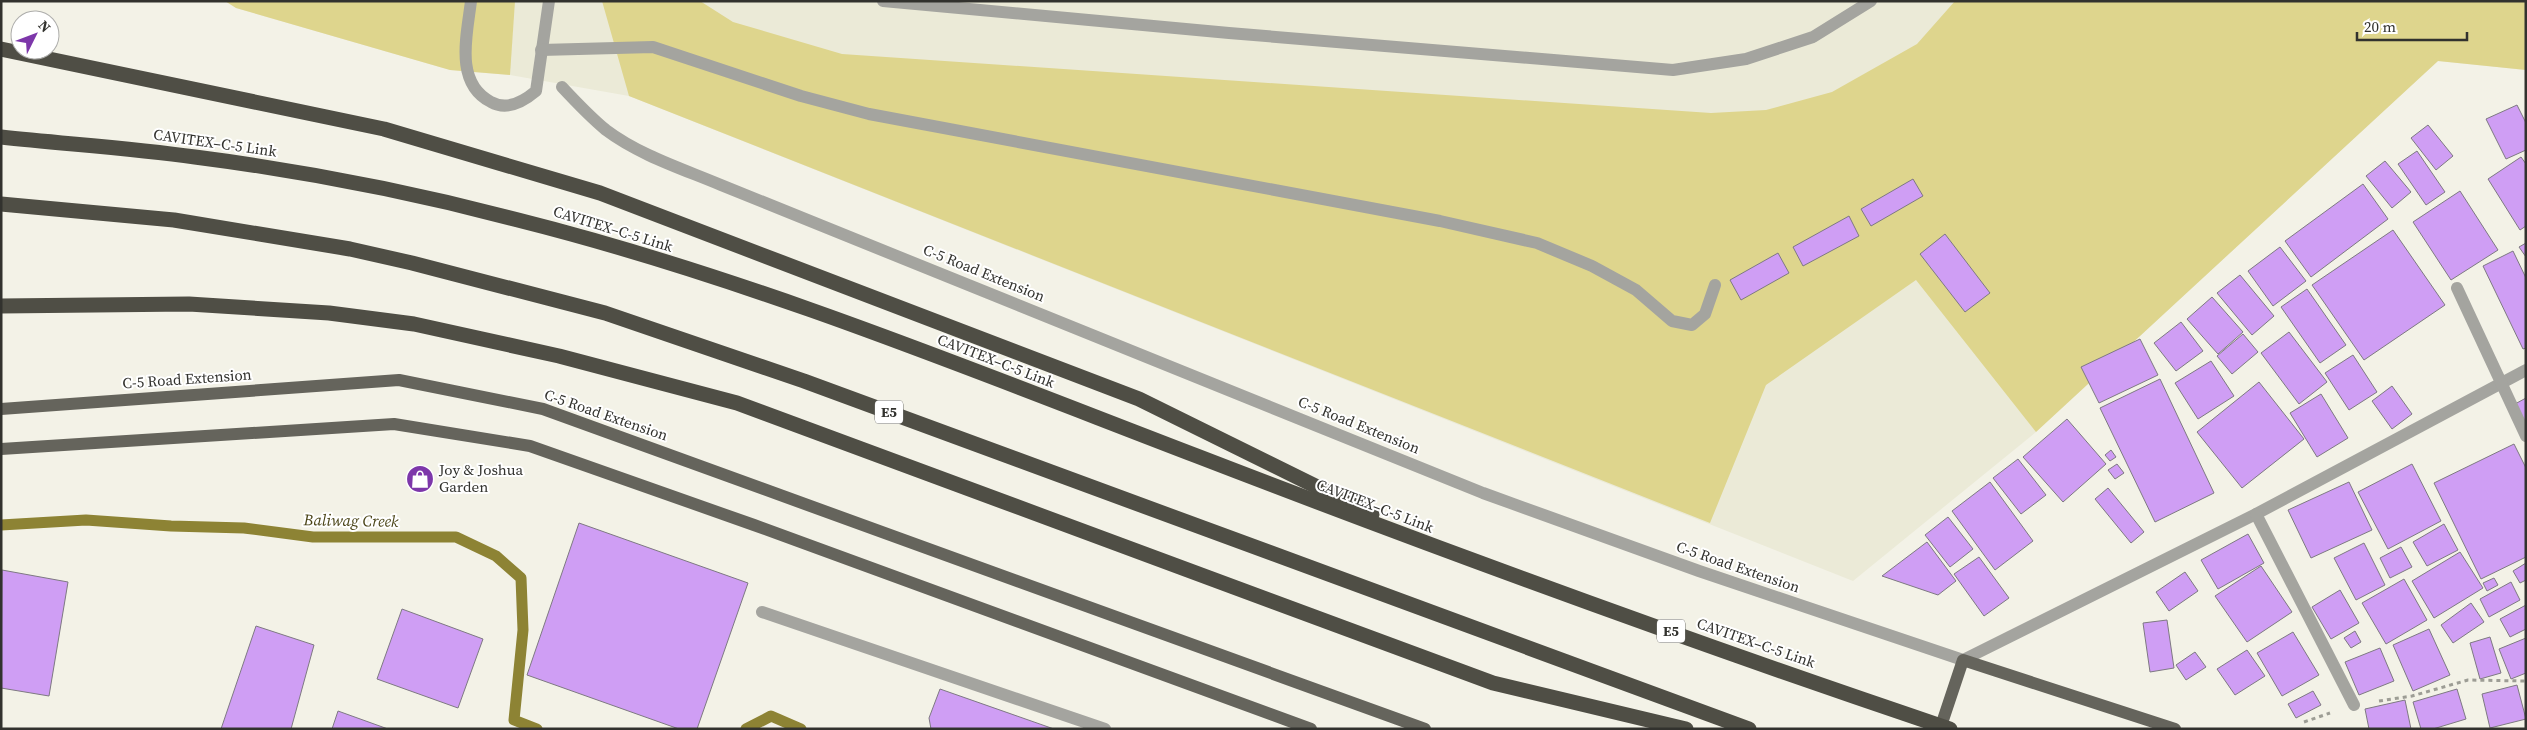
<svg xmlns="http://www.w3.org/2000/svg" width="2527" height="730" viewBox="0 0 2527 730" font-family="'Source Serif 4',serif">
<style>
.built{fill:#ebead7}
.green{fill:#ded58d}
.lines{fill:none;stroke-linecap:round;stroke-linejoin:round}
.stream{stroke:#8d8334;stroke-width:11}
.building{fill:#cf9ef4;stroke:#7e7982}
.path{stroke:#9d9d95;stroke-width:3;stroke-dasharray:4 4;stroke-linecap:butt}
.minor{stroke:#a4a49f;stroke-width:12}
.major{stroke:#65645c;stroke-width:12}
.highway{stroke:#4f4e45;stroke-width:15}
.labels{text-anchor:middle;stroke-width:4;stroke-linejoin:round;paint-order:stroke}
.shield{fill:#fff;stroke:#70706d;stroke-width:1}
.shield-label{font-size:14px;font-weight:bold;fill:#32322e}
.street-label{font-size:15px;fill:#32322e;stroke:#fff}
.poi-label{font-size:15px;fill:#32322e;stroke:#fff;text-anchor:start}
.water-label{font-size:16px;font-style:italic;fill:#4a4417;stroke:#fff}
</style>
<rect width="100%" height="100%" fill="#f3f2e7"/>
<polygon class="built" points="225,1 2526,1 2526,70 2438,61 2036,432 1853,581 629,96 510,75 450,70 236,8"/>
<g class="green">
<polygon points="225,1 515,1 510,75 450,70 236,8"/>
<polygon points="700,1 733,22 842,54 1711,113 1766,110 1832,92 1917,44 1955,1 2526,1 2526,70 2438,61 2036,432 1916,280 1766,385 1710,523 629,96 602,1"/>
</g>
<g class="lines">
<g class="stream">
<polyline points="1,525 86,520 171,526 244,528 313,537 456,537 496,556 521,578 523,630 514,720 537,729"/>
<polyline points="746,729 771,716 801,729"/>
</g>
</g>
<g class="building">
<polygon points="2517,105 2526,123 2526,150 2506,159 2486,119"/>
<polygon points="2428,125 2453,156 2436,170 2411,138"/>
<polygon points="2417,151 2445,192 2426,205 2398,164"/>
<polygon points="2521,157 2526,164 2526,226 2520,230 2488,179"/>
<polygon points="2385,161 2411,192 2392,208 2366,176"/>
<polygon points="1913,179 1923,196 1871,226 1861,209"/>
<polygon points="2363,184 2388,219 2311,277 2285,241"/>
<polygon points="2460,191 2498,250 2451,280 2413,222"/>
<polygon points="1849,216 1859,236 1803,266 1793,247"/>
<polygon points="2393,230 2445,305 2364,360 2312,285"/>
<polygon points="1945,234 1990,293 1965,312 1920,254"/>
<polygon points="2526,243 2526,257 2519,247"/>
<polygon points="2280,247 2306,281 2273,306 2248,271"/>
<polygon points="2513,251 2526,278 2526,348 2523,349 2483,266"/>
<polygon points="1778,253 1789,273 1741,300 1730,280"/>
<polygon points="2240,275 2274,316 2252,335 2217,293"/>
<polygon points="2307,289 2346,345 2320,363 2281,307"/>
<polygon points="2212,297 2243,332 2218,354 2187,319"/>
<polygon points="2181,322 2203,351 2176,371 2154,343"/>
<polygon points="2289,332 2327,382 2299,404 2261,353"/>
<polygon points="2243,334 2258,352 2232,374 2217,356"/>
<polygon points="2140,339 2158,375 2099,403 2081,367"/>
<polygon points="2353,355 2377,392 2349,410 2325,373"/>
<polygon points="2211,361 2234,396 2198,419 2175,383"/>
<polygon points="2160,379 2214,493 2155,522 2100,408"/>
<polygon points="2259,382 2304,439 2242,488 2197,432"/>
<polygon points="2392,386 2412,414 2392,429 2372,401"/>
<polygon points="2321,394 2348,438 2317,457 2290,413"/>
<polygon points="2526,398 2526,425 2515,404"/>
<polygon points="2067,419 2106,464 2063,502 2023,457"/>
<polygon points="2514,444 2526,468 2526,557 2481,579 2434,483"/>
<polygon points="2111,450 2116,457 2110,461 2105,455"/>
<polygon points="2018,459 2046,495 2021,514 1993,478"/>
<polygon points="2117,464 2124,473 2115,479 2108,470"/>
<polygon points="2412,464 2441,521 2388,549 2358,492"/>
<polygon points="1990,482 2033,541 1995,570 1952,511"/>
<polygon points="2349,482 2372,530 2311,558 2288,510"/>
<polygon points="2108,488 2144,532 2131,543 2095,499"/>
<polygon points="1948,517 1973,549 1950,567 1925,535"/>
<polygon points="579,523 748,583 697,729 679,729 527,675"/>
<polygon points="2444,524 2458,550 2427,566 2413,542"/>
<polygon points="2248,534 2264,563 2218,589 2201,560"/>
<polygon points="1927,542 1956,581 1938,595 1882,576"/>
<polygon points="2364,543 2385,585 2356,600 2334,558"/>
<polygon points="2401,547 2412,567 2390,578 2380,558"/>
<polygon points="2460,552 2483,588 2434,618 2412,581"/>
<polygon points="1979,557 2009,598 1984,616 1954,574"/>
<polygon points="2526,563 2526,580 2520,583 2513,571"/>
<polygon points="2261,566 2292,612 2247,642 2215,596"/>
<polygon points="2,570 68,582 49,696 1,688"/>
<polygon points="2185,572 2198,591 2169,611 2156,592"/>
<polygon points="2494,578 2498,585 2487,591 2483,583"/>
<polygon points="2404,579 2427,620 2386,644 2362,603"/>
<polygon points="2511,582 2520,600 2489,617 2480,599"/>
<polygon points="2340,590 2359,623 2331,639 2312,607"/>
<polygon points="2471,603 2484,622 2453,643 2441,625"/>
<polygon points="2526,605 2526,629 2510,637 2500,619"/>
<polygon points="402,609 483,639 458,708 377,679"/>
<polygon points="2167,620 2174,668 2150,672 2143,623"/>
<polygon points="256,626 314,645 291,729 221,729"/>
<polygon points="2429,629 2450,675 2413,691 2393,645"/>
<polygon points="2355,631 2361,642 2351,648 2344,638"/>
<polygon points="2293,632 2319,675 2282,696 2257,653"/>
<polygon points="2490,637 2501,673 2480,679 2470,643"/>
<polygon points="2526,638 2526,673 2511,679 2499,649"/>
<polygon points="2380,648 2394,681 2359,695 2345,662"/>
<polygon points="2247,650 2265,676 2235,695 2217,669"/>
<polygon points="2195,652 2206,667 2186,680 2176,665"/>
<polygon points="2517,685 2526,719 2490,728 2482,694"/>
<polygon points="940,689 1054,729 931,729 929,718"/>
<polygon points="2457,689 2466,719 2433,729 2421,729 2413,702"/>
<polygon points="2313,691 2321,705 2296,718 2288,704"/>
<polygon points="2405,700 2411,729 2369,729 2365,709"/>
<polygon points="338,711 388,729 332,729"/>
</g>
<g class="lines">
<g class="path">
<polyline points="2379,701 2412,696 2468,680 2526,681"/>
<polyline points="2304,722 2330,713"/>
</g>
<g class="minor">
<path d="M 471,1 C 467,35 454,83 491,102 C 507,111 523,102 536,91 L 549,1"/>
<polyline points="883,1 1229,33 1673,70 1746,59 1813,37 1871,1"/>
<polyline points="541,50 653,47 801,96 869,114 1440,221 1537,243 1592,266 1636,290 1672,321 1692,325 1705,314 1715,285"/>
<path d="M 562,87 C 576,102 590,117 606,130 C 639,155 683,169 721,185 L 1483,493 L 1699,571 L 1963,660 L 2256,514 L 2526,370"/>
<polyline points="2457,288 2526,436"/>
<polyline points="2256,514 2354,705"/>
<polyline points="762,612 1105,729"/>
</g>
<g class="major">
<polyline points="1,409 399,380 543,409 1425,729"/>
<polyline points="1,449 394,424 530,446 754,525 1311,729"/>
<polyline points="1940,729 1963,660 2175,729"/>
</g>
<g class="highway">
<polyline points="1,49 384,129 600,193 1139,399 1372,514"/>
<path d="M 1,137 C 66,144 131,148 195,157 C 304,171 412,192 518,220 C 749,278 975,371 1197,456 C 1446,552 1697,644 1950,729"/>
<polyline points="1,204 174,220 350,249 412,263 605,313 804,381 1749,729"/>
<polyline points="1,306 189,304 329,313 414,324 559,356 737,403 1493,683 1686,729"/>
</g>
</g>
<defs>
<g id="shop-disc" transform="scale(1.4375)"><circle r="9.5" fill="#7d37aa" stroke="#fff"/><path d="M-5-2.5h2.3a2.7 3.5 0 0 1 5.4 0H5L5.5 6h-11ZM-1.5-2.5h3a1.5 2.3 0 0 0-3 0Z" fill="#fff"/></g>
</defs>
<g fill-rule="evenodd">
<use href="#shop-disc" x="420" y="479"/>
</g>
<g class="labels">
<g class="shield">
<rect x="875" y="400.5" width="28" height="23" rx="4"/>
<rect x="1657" y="619.5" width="28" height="23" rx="4"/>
</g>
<g class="shield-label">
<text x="889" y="417">E5</text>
<text x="1671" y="636">E5</text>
</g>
<g class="street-label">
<text transform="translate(215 143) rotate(8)" y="5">CAVITEX–C-5 Link</text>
<text transform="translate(613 229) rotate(17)" y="5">CAVITEX–C-5 Link</text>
<text transform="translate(984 273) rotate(22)" y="5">C-5 Road Extension</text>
<text transform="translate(996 361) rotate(21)" y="5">CAVITEX–C-5 Link</text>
<text transform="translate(187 379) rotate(-4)" y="5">C-5 Road Extension</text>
<text transform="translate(606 415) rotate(19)" y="5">C-5 Road Extension</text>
<text transform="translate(1359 425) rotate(22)" y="5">C-5 Road Extension</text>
<text transform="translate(1375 506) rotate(21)" y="5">CAVITEX–C-5 Link</text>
<text transform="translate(1738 567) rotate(19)" y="5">C-5 Road Extension</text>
<text transform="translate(1756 643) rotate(19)" y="5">CAVITEX–C-5 Link</text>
</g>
<g class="poi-label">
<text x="439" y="475">Joy &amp; Joshua<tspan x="439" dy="17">Garden</tspan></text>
</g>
<g class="water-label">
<text transform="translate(351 520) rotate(1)" y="6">Baliwag Creek</text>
</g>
</g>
<rect width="2527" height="730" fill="none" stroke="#32322e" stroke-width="5"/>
<g transform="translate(35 35) rotate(48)"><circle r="24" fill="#ffffff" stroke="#adadab"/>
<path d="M0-4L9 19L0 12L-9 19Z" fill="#7d37aa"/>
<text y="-8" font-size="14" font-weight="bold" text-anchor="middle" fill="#32322e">N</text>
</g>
<path d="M2357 32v8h110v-8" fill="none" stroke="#32322e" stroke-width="2.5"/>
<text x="2364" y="32" font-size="15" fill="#32322e" stroke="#ffffff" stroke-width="4" paint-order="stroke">20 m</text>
</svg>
